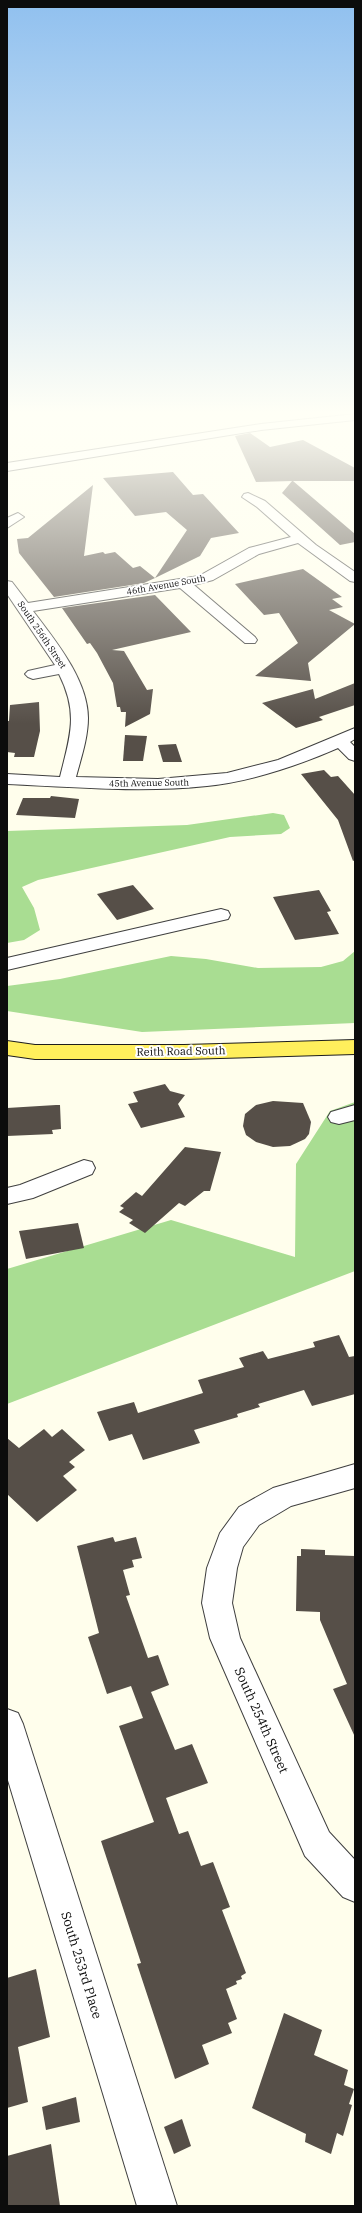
<svg xmlns="http://www.w3.org/2000/svg" width="362" height="2213" viewBox="0 0 362 2213" font-family="'IBM Plex Serif',serif">
<style>
.forest{fill:#a9dd92}
.building{fill:#564f48}
.lines{fill:none;stroke-linecap:round;stroke-linejoin:round}
.minor-casing{stroke:#3f3f3f;stroke-width:2}
.major-casing{stroke:#1d1d1d;stroke-width:2}
.minor{fill:#fff;fill-rule:evenodd}
.major{fill:#ffef5c;fill-rule:evenodd}
.labels{text-anchor:middle;stroke-width:4;stroke-linejoin:round;paint-order:stroke}
.far-street-label{font-size:9px;fill:#0c0c0c;stroke:#fff}
.street-label{font-size:11px;fill:#0c0c0c;stroke:#fff}
.near-street-label{font-size:13px;fill:#0c0c0c;stroke:#fff}
</style>
<rect width="100%" height="100%" fill="#fffeec"/>
<g class="forest">
<polygon points="273,813 284,815 290,828 281,834 230,837 38,880 22,887 34,908 40,930 24,940 7,943 7,831 187,825"/>
<polygon points="355,951 355,1023 142,1032 7,1011 7,986 60,979 171,956 206,959 258,968 321,967 343,961"/>
<polygon points="355,1102 355,1271 7,1404 7,1269 171,1220 295,1257 296,1164 330,1111"/>
</g>
<g class="building">
<polygon points="250,433 270,447 303,440 355,468 355,481 293,481 355,534 355,542 340,545 282,493 292,481 256,482 235,436"/>
<polygon points="173,472 193,495 203,494 239,533 211,538 200,556 155,578 187,530 166,512 135,516 103,478"/>
<polygon points="93,485 84,556 103,552 105,554 115,552 133,568 140,566 155,578 144,583 54,597 19,553 17,539 28,538"/>
<polygon points="303,569 342,597 332,599 343,607 329,610 355,624 308,663 311,681 255,676 298,643 279,613 264,615 235,584"/>
<polygon points="155,595 191,632 112,650 124,651 147,690 153,689 150,714 125,727 126,712 121,712 120,707 117,707 113,683 97,653 90,643 87,644 62,608"/>
<polygon points="355,683 355,705 319,717 323,720 296,728 262,703 313,689 315,699"/>
<polygon points="39,702 40,731 34,757 14,757 15,753 7,752 7,721 9,721 10,705"/>
<polygon points="125,735 147,736 143,761 123,761"/>
<polygon points="176,744 182,762 163,762 158,745"/>
<polygon points="324,770 331,777 338,776 355,795 355,860 353,861 338,820 301,774"/>
<polygon points="51,796 79,799 75,818 16,815 23,798 50,798"/>
<polygon points="133,885 154,909 117,920 97,894"/>
<polygon points="319,890 331,911 327,912 339,934 295,940 273,897"/>
<polygon points="165,1084 170,1091 185,1095 178,1104 185,1117 141,1128 128,1104 138,1102 133,1092"/>
<polygon points="273,1101 303,1103 311,1122 309,1134 305,1139 290,1146 273,1147 256,1142 246,1135 243,1126 245,1114 256,1105"/>
<polygon points="56,1105 60,1105 61,1129 52,1130 53,1134 7,1136 7,1108"/>
<polygon points="185,1147 221,1152 210,1191 204,1191 185,1206 179,1203 145,1233 129,1223 133,1220 119,1212 124,1208 120,1206 136,1192 142,1196"/>
<polygon points="78,1223 84,1248 26,1259 19,1231"/>
<polygon points="339,1335 349,1357 355,1356 355,1394 312,1406 304,1390 258,1404 260,1407 237,1414 238,1417 194,1430 200,1443 143,1460 132,1434 109,1441 97,1412 134,1402 138,1413 203,1393 198,1380 244,1367 239,1358 263,1351 268,1359 315,1347 313,1342"/>
<polygon points="44,1429 52,1437 62,1429 85,1450 69,1462 75,1467 63,1476 77,1490 37,1522 7,1494 7,1438 19,1448"/>
<polygon points="113,1537 115,1542 136,1537 142,1558 132,1560 134,1567 123,1570 130,1595 126,1596 148,1658 158,1655 169,1685 151,1692 175,1750 192,1744 208,1783 166,1798 179,1834 188,1831 201,1866 213,1862 230,1907 222,1910 246,1973 241,1976 242,1979 236,1981 237,1984 226,1989 237,2019 228,2023 232,2033 202,2045 209,2064 175,2079 137,1964 141,1963 101,1841 154,1822 119,1726 143,1718 131,1686 107,1694 88,1637 99,1633 77,1546"/>
<polygon points="301,1549 325,1550 325,1555 355,1556 355,1737 333,1689 347,1684 320,1620 320,1612 296,1611 297,1556 301,1556"/>
<polygon points="36,1969 50,2037 18,2047 28,2102 7,2108 7,1978"/>
<polygon points="284,2013 322,2030 314,2055 348,2070 344,2085 354,2089 349,2104 352,2105 343,2136 337,2133 331,2154 305,2142 306,2134 252,2108"/>
<polygon points="76,2097 80,2122 46,2130 42,2107"/>
<polygon points="182,2119 191,2146 174,2154 164,2127"/>
<polygon points="51,2144 60,2206 7,2206 7,2156"/>
</g>
<g class="lines">
<g class="minor-casing">
<g id="minor">
<polygon points="355,414 355,420 261,430 7,471 7,463 261,424"/>
<path d="M 248,493 L 265,501 L 316,545 L 355,572 L 355,582 L 350,581 L 298,543 L 259,554 L 213,580 L 194,585 L 255,637 L 257,640 L 255,643 L 245,643 L 180,588 L 33,611 C 55,640 88,680 88,718 C 88,738 81,758 76,777 L 158,779 L 227,773 L 278,760 L 355,728 L 355,739 L 350,742 L 355,747 L 355,761 L 349,759 L 338,748 C 297,766 252,781 207,786 C 141,793 73,787 7,784 L 7,774 L 60,777 C 70,736 79,714 59,674 L 33,679 L 28,677 L 25,674 L 28,671 L 55,665 L 7,594 L 7,581 L 12,582 L 28,603 L 199,576 L 249,548 L 291,537 L 257,507 L 242,497 L 244,494 Z"/>
<polygon points="18,513 24,517 7,528 7,518"/>
<polygon points="221,909 228,911 230,915 228,919 7,970 7,958"/>
<polygon points="355,1105 355,1120 339,1124 331,1122 328,1117 331,1112"/>
<polygon points="84,1160 92,1162 95,1168 92,1174 33,1198 7,1204 7,1188 20,1185"/>
<polygon points="355,1464 355,1488 291,1506 259,1525 243,1547 237,1568 232,1603 240,1638 329,1832 355,1860 355,1902 343,1897 305,1856 210,1638 202,1603 207,1568 220,1533 239,1507 273,1488"/>
<polygon points="7,1709 18,1713 23,1724 177,2206 137,2206 7,1777"/>
</g>
</g>
<g class="major-casing">
<polygon id="major" points="355,1040 355,1054 184,1059 35,1059 7,1055 7,1041 35,1045 184,1045"/>
</g>
<use href="#minor" class="minor"/>
<use href="#major" class="major"/>
</g>
<linearGradient id="sky" x2="0" y2="1"><stop stop-color="#90c0ef"/><stop offset="0.57" stop-color="#fffff6"/><stop offset="1" stop-color="#fffff6" stop-opacity="0"/></linearGradient>
<rect width="362" height="724" fill="url(#sky)"/>
<g class="labels">
<g class="far-street-label">
<text transform="translate(166 585) rotate(-10)" y="3">46th Avenue South</text>
<text transform="translate(42 635) rotate(56)" y="3">South 256th Street</text>
<text transform="translate(149 783) rotate(-1)" y="3">45th Avenue South</text>
</g>
<g class="street-label">
<text transform="translate(181 1051) rotate(-1)" y="4">Reith Road South</text>
</g>
<g class="near-street-label">
<text transform="translate(262 1720) rotate(66)" y="5">South 254th Street</text>
<text transform="translate(82 1965) rotate(73)" y="5">South 253rd Place</text>
</g>
</g>
<rect width="362" height="2213" fill="none" stroke="#0c0c0c" stroke-width="16"/>
</svg>
